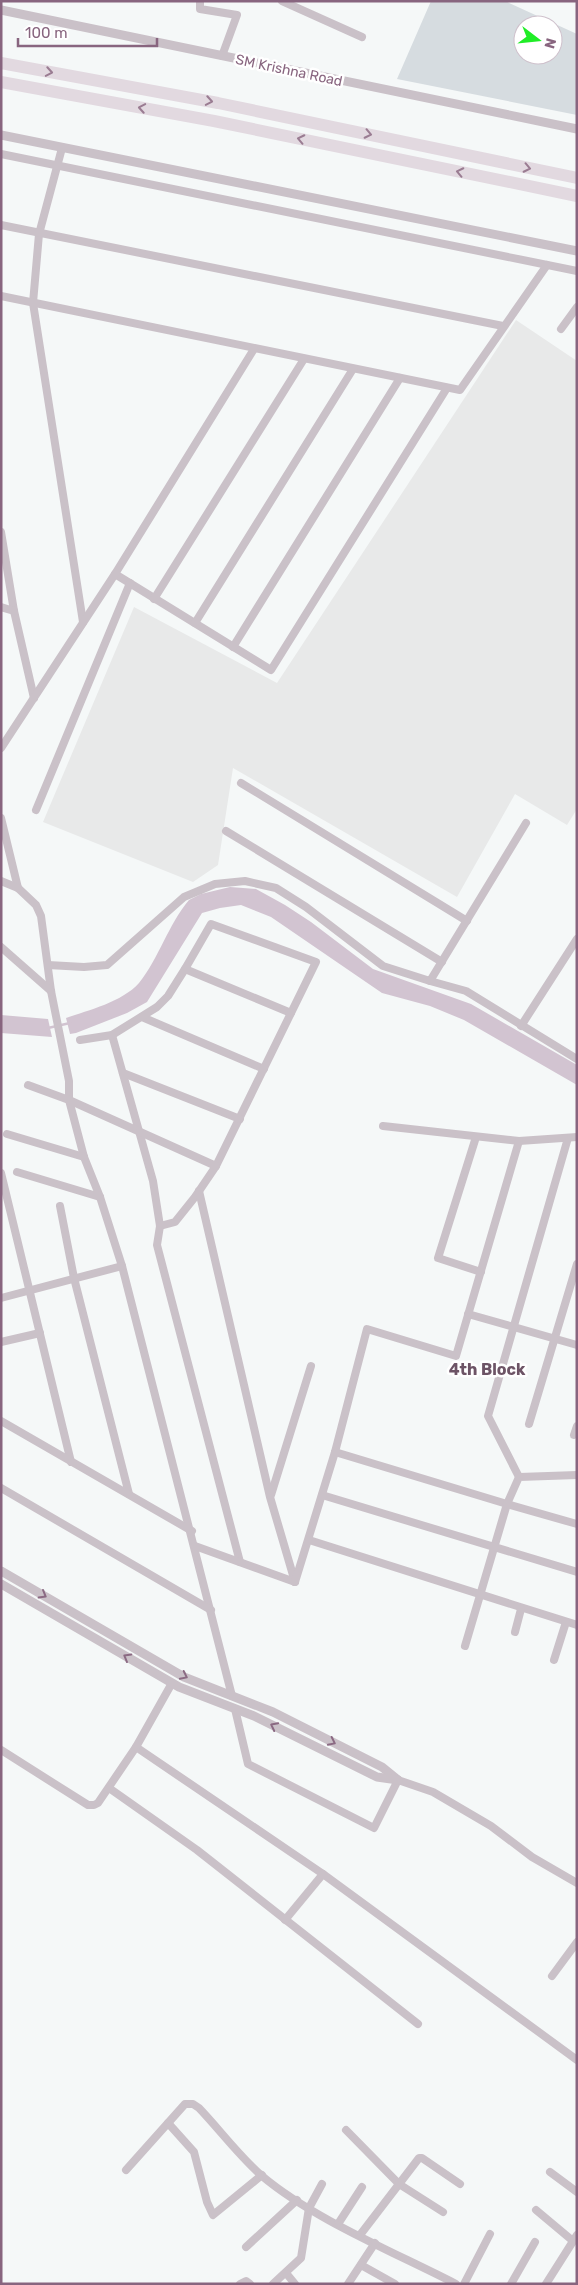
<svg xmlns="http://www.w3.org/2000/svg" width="578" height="2285" viewBox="0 0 578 2285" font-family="Rubik,sans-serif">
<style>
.built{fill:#e8e9e9}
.green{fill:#d6dce0;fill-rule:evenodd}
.water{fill:#d2c4d1}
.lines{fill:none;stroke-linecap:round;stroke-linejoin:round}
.stream{stroke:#d2c4d1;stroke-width:2.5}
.minor{stroke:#cac1c8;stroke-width:8}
.tertiary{stroke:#cac1c8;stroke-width:9}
.trunk{stroke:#e2d9e0;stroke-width:12}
.oneway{stroke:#9a7c92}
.oneway2{stroke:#8b6a83}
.labels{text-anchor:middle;stroke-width:5;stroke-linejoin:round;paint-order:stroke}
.street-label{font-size:14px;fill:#88657f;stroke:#fff}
.quarter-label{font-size:16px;font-weight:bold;fill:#6d5466;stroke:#fff}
</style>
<rect width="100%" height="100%" fill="#f5f8f8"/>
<polygon class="built" points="516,320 577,361 577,809 567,825 515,794 457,897 233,768 218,865 193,882 43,822 134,607 277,683"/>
<path class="green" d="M 431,1 L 505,1 L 577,34 L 577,115 L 397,79 ZM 523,25 L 553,25 L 553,55 L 523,55 Z"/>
<g class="water">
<path d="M 230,887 L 256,889 L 285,905 L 311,922 L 373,969 L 471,1004 L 577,1065 L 577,1085 L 464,1020 L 430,1006 L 382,993 L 271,917 L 241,905 L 220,908 L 202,913 L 147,1002 L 127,1013 L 76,1033 L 70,1034 L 66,1018 C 89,1010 122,1002 139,983 C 159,958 168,925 189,900 L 201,894 Z"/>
<polygon points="1,1015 48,1019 52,1037 1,1033"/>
</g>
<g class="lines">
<polyline class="stream" points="48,1028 70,1023"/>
<g class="minor">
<polyline points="200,1 200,9 237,15 222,56"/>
<polyline points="282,1 362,37"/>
<polyline points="62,148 39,234 33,303 83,622"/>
<polyline points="1,154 577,271"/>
<polyline points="1,225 503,326"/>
<polyline points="1,296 460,390 547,265"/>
<polyline points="561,329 577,307"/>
<polyline points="1,532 14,611 34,698"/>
<polyline points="115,574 271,670 447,388"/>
<polyline points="154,599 304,359"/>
<polyline points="1,607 14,611"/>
<polyline points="195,623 353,369"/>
<polyline points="233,647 400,378"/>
<polyline points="1,748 115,574 254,349"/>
<polyline points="241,783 467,921"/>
<polyline points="36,810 130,583"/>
<polyline points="1,818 18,888 36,905 41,916 51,991 69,1081 69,1100 84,1157 100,1197 122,1266 232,1696"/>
<polyline points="226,831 442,962"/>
<polyline points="1,881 18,888"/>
<polyline points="1,947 51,991"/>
<polyline points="48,965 84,967 107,965 184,897 215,884 245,881 276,888 306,907 383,966 430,981 526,823"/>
<polyline points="185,969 291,1013"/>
<polyline points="430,981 466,991 577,1059"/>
<polyline points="142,1017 264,1069"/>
<polyline points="521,1026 577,939"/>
<polyline points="112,1035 153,1181 160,1226 157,1245 240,1562"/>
<polyline points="80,1040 112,1035 157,1007 168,996 185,969 211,924 316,962 216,1166 195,1197 175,1222 160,1226"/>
<polyline points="123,1073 240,1119"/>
<polyline points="28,1085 69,1100 216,1166"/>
<polyline points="383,1126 519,1141 577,1137"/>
<polyline points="7,1134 84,1157"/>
<polyline points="476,1137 438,1258 481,1272"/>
<polyline points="17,1172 100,1197"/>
<polyline points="1,1173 71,1462"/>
<polyline points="199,1191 270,1497 295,1582"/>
<polyline points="60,1206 74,1278 129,1494"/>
<polyline points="1,1298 122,1266"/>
<polyline points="468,1314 577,1345"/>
<polyline points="1,1342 40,1333"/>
<polyline points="1,1421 192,1531"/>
<polyline points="529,1424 577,1264"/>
<polyline points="574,1435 577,1426"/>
<polyline points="335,1452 507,1504 465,1646"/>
<polyline points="577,1475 519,1477 507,1504 577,1524"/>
<polyline points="519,1477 488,1416 568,1138"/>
<polyline points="1,1488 211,1610"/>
<polyline points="271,1495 311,1366"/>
<polyline points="322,1495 577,1572"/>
<polyline points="309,1540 577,1625"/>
<polyline points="195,1546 295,1582"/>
<polyline points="295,1582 335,1452 367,1329 456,1356 519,1141"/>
<polyline points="515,1632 521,1609"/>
<polyline points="554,1660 566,1622"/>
<polyline points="235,1709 248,1764 374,1828 398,1780 433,1792 491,1826 532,1857 577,1883"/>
<polyline points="136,1747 323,1874 577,2060"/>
<polyline points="1,1750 88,1805 94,1805 98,1803 136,1747 172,1683"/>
<polyline points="109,1788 197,1850 418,2024"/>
<polyline points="285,1920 323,1874"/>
<polyline points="552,1976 577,1942"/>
<polyline points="168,2123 194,2152 207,2202 213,2215 262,2175"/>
<polyline points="346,2130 399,2184 443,2212"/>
<path d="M 126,2170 L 185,2104 L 193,2104 L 199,2108 C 220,2130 239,2156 262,2176 C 313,2219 396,2253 456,2284"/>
<polyline points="550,2172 577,2192"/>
<polyline points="536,2210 573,2241"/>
<polyline points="338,2224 362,2187"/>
<polyline points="360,2235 419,2158 422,2158 460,2184"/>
<polyline points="246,2247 297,2200"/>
<polyline points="361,2265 395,2284"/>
<polyline points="286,2273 295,2284"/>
<polyline points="240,2284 246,2281 250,2284"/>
<polyline points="273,2284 301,2258 309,2208 322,2184"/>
<polyline points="348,2284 375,2243"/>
<polyline points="464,2284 490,2234"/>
<polyline points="511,2284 535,2242"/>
<polyline points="546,2284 577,2235"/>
</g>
<g class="tertiary">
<polyline points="1,10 577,129"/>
<polyline points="1,135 577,251"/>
<polyline points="1,1571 184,1677 273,1712 382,1767 398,1780"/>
<polyline points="1,1584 179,1687 254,1716 377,1777 398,1780"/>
</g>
<g class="trunk">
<polyline points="1,63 218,103 577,178"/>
<polyline points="1,82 214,121 577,196"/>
</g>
</g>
<defs><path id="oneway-chevron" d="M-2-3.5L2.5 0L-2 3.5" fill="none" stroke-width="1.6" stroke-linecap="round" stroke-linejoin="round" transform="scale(1.25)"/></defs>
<g class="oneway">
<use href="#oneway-chevron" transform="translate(49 72) rotate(10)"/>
<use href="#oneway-chevron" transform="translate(209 101) rotate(10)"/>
<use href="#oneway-chevron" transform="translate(142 108) rotate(-170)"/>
<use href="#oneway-chevron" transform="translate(368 134) rotate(12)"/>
<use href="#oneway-chevron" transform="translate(301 139) rotate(-168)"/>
<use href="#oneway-chevron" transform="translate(527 168) rotate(12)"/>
<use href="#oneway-chevron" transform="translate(460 172) rotate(-168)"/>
</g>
<g class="oneway2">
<use href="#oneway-chevron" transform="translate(43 1595) rotate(30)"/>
<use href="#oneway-chevron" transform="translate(127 1657) rotate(-150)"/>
<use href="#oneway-chevron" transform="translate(184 1676) rotate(26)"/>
<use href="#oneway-chevron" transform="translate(274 1726) rotate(-153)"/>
<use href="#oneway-chevron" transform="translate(332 1742) rotate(26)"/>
</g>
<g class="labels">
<g class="street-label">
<text transform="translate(289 70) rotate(12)" y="5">SM Krishna Road</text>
</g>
<g class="quarter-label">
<text x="487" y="1375">4th Block</text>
</g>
</g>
<rect width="578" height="2285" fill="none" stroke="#88657f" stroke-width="5"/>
<g transform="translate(538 40) rotate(106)"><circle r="24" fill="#ffffff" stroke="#cfc1cc"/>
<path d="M0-4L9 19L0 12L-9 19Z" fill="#20ed27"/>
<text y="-8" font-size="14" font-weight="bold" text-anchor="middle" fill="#88657f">N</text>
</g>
<path d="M18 38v8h139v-8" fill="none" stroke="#88657f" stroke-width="2.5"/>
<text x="25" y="38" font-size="15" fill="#88657f" stroke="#ffffff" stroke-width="4" paint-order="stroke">100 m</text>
</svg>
